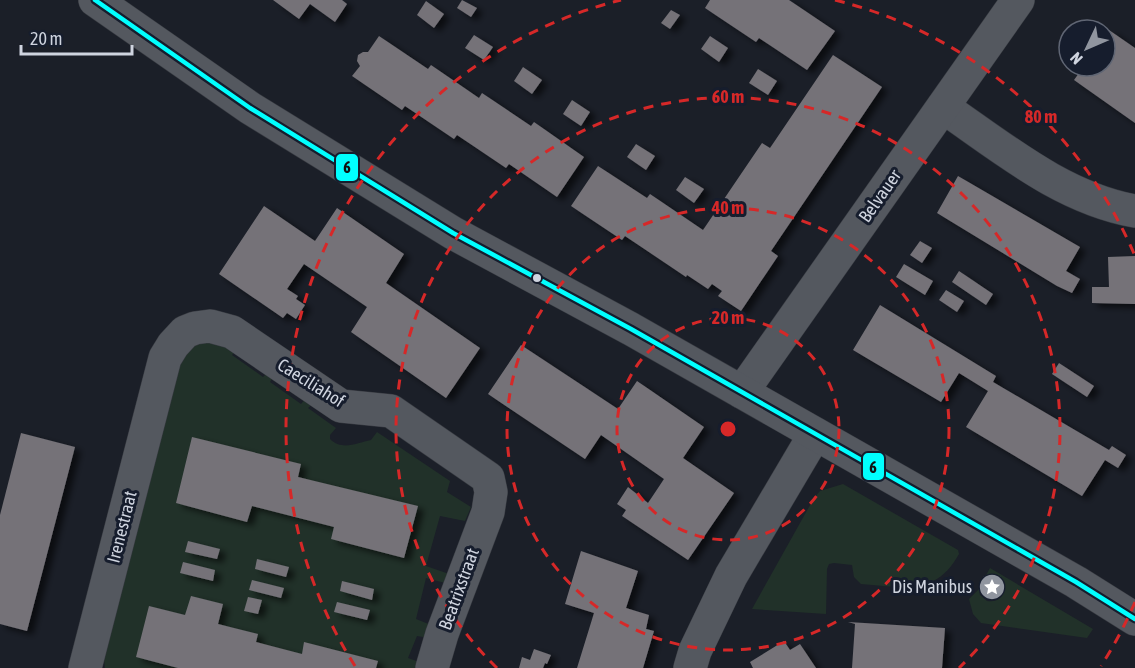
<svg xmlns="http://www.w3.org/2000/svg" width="1135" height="668" viewBox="0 0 1135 668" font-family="'Asap Condensed',sans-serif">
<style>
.green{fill:#213129}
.building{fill:#757278;filter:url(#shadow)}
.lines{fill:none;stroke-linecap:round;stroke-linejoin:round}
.minor-casing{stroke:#373a41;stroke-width:34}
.tertiary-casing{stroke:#373a41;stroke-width:34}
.minor{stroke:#54585f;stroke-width:33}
.tertiary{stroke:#54585f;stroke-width:33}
.bus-1-casing{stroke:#161d2d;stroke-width:9}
.bus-1{stroke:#0ff;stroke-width:4.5}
.ring{fill:none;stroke:#d62828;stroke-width:3;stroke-dasharray:10 8}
.bus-dot{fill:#cfd4df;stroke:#161d2d;stroke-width:2}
.labels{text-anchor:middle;stroke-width:6;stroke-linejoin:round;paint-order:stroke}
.street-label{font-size:18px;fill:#cfd4df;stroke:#161d2d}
.poi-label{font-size:18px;fill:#cfd4df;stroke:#161d2d;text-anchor:end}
.centre{fill:#d62828;stroke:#161d2d;stroke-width:3}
.ring-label{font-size:18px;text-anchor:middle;font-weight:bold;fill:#d62828;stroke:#161d2d;stroke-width:6;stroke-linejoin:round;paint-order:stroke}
.line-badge{stroke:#161d2d;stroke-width:2}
.pale-badge-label{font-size:16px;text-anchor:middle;font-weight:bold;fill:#111}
</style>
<defs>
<filter id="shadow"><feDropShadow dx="6" dy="4" stdDeviation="3" flood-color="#0009"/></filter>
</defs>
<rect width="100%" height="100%" fill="#1b1f28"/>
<g class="green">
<path d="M 201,340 L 237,349 L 232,355 L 263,377 L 268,372 L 274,375 L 270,382 L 301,404 L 306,398 L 313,404 L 308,408 L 336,428 L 330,435 L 330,439 C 342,451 357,443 371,440 L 377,432 L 450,481 L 447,492 L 471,507 L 465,521 L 440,516 L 426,566 L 452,575 L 449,584 L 426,578 L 416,619 L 436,627 L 429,638 L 417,636 L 408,658 L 422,663 L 420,668 L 105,668 L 104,660 L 180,360 Z"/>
<path d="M 843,484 L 958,550 L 959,554 C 935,597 903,587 861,584 L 854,577 L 852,565 L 834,563 L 829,564 L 827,569 L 826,614 L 752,609 L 814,498 L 820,491 Z"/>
<path d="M 990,568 L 1093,629 L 1087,638 L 981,623 L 973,614 L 969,599 L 979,589 L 980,595 L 987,601 C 998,602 1001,599 1005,589 L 1003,582 L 997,577 L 985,577 Z"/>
</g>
<g class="building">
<polygon points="273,0 342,0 347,4 335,22 310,4 299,19"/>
<polygon points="462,0 477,8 471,17 457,8"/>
<polygon points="710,0 789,0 835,31 807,70 759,38 756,42 705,8"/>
<polygon points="426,1 444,14 434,28 417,15"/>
<polygon points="671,10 680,15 670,29 661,23"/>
<polygon points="1109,30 1135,48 1135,123 1074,80 1084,66 1105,66 1105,36"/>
<polygon points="474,35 493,47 484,60 465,48"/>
<polygon points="379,36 428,69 431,65 479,98 482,93 531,126 534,122 584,157 557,197 509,164 506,168 457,135 454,139 405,106 402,110 352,76 360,66 357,61 358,55 363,52 368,52"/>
<polygon points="710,36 728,48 719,62 701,49"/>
<polygon points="833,55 882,87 771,251 778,256 741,311 718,296 722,291 712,284 708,289 687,275 686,277 625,236 622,240 571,206 598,166 647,198 650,194 703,230 762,143 770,148"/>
<polygon points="523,67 542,80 532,94 514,81"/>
<polygon points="758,69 777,81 768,95 749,83"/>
<polygon points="572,100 590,112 581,126 563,114"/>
<polygon points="636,144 655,156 646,170 627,157"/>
<polygon points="958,176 1080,247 1066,271 1080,279 1072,293 1057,286 937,213"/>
<polygon points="685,177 704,189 694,203 676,190"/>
<polygon points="264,206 315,241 337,208 404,254 386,283 480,348 446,398 351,332 367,307 304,264 287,289 298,296 296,299 305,305 296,319 287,313 283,318 219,274"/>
<polygon points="920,241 932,248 922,263 910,255"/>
<polygon points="1135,256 1135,304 1092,303 1092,287 1109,287 1108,257"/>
<polygon points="904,264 933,281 925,295 896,277"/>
<polygon points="959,271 993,294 986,305 952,282"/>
<polygon points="946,290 964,301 957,312 939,300"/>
<polygon points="880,305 996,376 993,382 1109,450 1112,446 1126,455 1118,468 1105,460 1082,496 966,427 988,391 959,373 941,402 853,350"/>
<polygon points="521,345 618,409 637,381 704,427 683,458 734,493 688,560 622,516 626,510 617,504 628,487 648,503 664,479 601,435 585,459 488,394"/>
<polygon points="1059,363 1094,386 1087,397 1052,374"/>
<polygon points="21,433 75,447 27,631 0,624 0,515"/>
<polygon points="192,437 301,464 298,477 418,506 404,558 331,539 334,527 252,506 247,522 176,503"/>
<polygon points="188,541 220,549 217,559 185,552"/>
<polygon points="581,551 638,571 626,608 649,615 646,629 654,631 643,668 577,668 594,613 565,604"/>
<polygon points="257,559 289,567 286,577 255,569"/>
<polygon points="183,562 215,570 213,581 180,573"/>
<polygon points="252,580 284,588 281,598 249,590"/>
<polygon points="342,581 374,589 372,600 340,591"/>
<polygon points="191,596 223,604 218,624 258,634 256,642 302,654 304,642 378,661 376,668 178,668 136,657 149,606 185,615"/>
<polygon points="248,597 262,600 258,614 244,611"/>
<polygon points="337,602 370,610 367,620 334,612"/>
<polygon points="848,622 945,628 942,668 852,668 855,624"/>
<polygon points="784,641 790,650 800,644 816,668 753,668 750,662"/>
<polygon points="534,649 551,655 547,664 545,663 543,668 519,668 522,657 530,660"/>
</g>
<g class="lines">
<g class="minor-casing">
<g id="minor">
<path d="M 943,107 C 1003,148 1062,198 1135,211"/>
<polyline points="742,392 1018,0"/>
<polyline points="85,668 165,358 173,345 185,332 195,328 210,326 232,332 341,406 391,411 488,478 491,492 488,512 442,634 432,668"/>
<polyline points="690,668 695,651 731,576 815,434"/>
</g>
</g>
<g class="tertiary-casing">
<polyline id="tertiary" points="95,0 250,108 453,233 631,329 1076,582 1135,619"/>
</g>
<use href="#minor" class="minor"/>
<use href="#tertiary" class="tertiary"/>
<g class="bus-1-casing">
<polyline id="bus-1" points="95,0 250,108 453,233 631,329 1076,582 1135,619"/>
</g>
<use href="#bus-1" class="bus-1"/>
</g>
<g class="ring">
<circle cx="728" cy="429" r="111"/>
<circle cx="728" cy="429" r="221"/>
<path d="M497 668A332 332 0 1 1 959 668"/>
<path d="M1135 602A442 442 0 0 1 1101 666M355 666A442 442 0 0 1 621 0M835 0A442 442 0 0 1 1135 256"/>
</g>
<defs>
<g id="sight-disc" transform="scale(1.35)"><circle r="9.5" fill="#90959f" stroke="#161d2d"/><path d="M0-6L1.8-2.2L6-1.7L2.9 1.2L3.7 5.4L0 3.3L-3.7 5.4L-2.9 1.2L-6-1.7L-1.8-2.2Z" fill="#fff"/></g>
</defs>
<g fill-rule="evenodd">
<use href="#sight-disc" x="992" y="587"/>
</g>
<circle class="bus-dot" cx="537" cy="278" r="5"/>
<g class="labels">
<g class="street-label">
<text transform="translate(880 196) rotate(-55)" y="6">Belvauer</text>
<text transform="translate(311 383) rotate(32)" y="6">Caeciliahof</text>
<text transform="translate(122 527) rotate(-76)" y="6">Irenestraat</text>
<text transform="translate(459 589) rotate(-70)" y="6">Beatrixstraat</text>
</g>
<g class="poi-label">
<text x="972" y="593">Dis Manibus</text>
</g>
</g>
<circle cx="728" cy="429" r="9" class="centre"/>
<g class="ring-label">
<text x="728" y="103">60 m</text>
<text x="1041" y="123">80 m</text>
<text x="728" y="214">40 m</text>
<text x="728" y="324">20 m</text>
</g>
<g class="line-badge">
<rect x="335" y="153" width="24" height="29" rx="6" fill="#0ff"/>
<rect x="862" y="452" width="23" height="29" rx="6" fill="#0ff"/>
</g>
<g class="pale-badge-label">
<text x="347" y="173">6</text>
<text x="873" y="473">6</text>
</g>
<g transform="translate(1087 48) rotate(226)"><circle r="28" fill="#161d2d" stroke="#606674" stroke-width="1.5"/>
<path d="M0-4.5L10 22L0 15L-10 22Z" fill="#90959f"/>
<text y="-9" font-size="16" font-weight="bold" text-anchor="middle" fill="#cfd4df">N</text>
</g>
<path d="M21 45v9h111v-9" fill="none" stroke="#cfd4df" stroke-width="3"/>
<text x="30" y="45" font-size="18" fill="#cfd4df" stroke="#161d2d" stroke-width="4.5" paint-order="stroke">20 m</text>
</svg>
